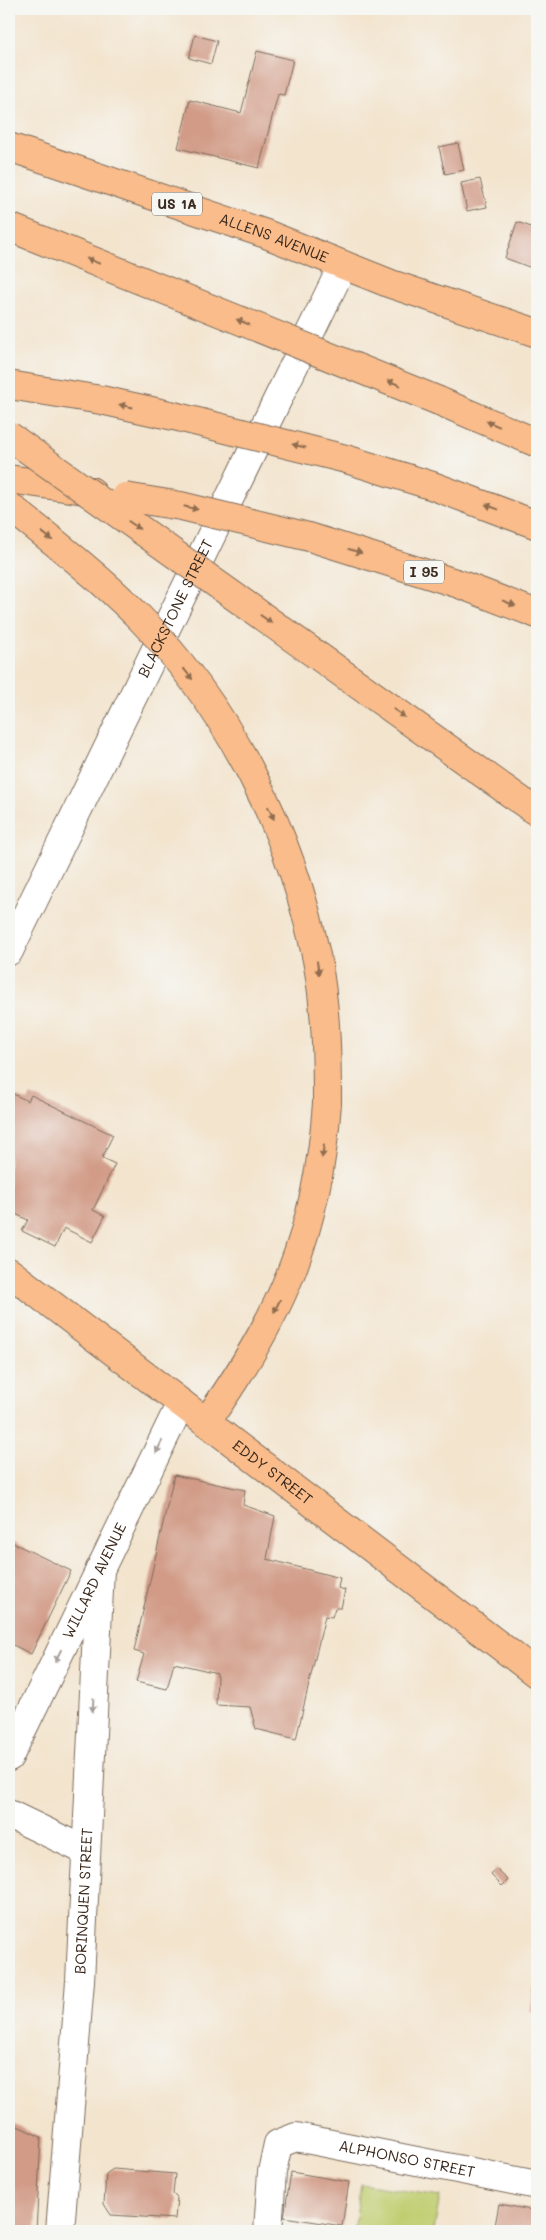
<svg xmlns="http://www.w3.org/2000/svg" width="546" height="2240" viewBox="0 0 546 2240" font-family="Mali,sans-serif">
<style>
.green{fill:#bfcd6e;stroke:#7d7c46}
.building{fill:#d19b87}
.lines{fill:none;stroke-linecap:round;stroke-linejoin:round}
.minor-casing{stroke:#7b6b5c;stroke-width:30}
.major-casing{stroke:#7b6b5c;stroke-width:30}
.highway-casing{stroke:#7b6b5c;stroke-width:30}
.minor{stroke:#fff;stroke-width:28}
.major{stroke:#f9bc8a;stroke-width:28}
.highway{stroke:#f9bc8a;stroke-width:28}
.highway-bridge-casing{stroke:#7b6b5c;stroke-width:30;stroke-linecap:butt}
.highway-bridge{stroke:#f9bc8a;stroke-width:28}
.oneway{fill:#906c4f}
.oneway2{fill:#a79f9a}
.labels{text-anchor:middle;stroke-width:4;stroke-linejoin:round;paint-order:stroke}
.shield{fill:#f6f6f2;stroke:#73675e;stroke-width:1}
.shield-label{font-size:14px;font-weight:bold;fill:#3b2a1e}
.street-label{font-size:15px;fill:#3b2a1e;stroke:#f6f6f2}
</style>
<rect width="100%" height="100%" fill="#f6f6f2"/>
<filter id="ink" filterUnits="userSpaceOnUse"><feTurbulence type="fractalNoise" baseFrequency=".02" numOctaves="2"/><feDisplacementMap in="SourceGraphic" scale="10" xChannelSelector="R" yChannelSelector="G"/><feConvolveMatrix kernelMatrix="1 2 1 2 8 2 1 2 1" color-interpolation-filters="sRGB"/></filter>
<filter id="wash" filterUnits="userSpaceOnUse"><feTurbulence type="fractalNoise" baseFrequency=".0096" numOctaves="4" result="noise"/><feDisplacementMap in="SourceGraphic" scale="20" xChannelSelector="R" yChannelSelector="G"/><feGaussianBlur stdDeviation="1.12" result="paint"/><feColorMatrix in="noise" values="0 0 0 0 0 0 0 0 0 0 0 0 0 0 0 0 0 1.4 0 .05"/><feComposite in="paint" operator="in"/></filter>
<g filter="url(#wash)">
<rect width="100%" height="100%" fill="#f3e4ce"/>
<polygon class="green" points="361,2184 440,2196 434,2231 354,2231"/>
<g id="blocks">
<g class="building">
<polygon points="195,35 217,41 211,64 189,58"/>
<polygon points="257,51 293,60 284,95 278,94 259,168 178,148 190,100 241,113"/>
<polygon points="458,143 464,170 445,174 439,147"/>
<polygon points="480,179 487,207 467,211 461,183"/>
<polygon points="517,222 537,229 537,270 505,258"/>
<polygon points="9,1092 28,1101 31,1095 113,1135 102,1158 115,1164 93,1210 105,1216 92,1242 64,1228 55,1247 22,1231 28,1220 9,1211"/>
<polygon points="174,1475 245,1490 243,1505 275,1516 267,1559 340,1578 338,1588 345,1590 341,1608 335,1608 332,1617 325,1616 296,1739 256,1729 250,1707 216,1705 217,1673 174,1663 167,1689 136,1682 144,1654 134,1651"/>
<polygon points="9,1541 71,1571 31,1654 9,1643"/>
<polygon points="496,1869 508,1880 502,1886 491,1875"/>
<polygon points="536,1976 537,1976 537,2012 530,2011"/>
<polygon points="9,2122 41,2137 36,2231 9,2231"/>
<polygon points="113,2169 175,2174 173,2194 177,2198 175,2219 111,2215 104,2204 106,2174"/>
<polygon points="291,2172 349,2182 342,2226 284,2217"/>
<polygon points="499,2204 537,2211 537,2231 494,2231"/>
</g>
</g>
</g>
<g filter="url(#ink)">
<use href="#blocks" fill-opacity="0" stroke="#7b6b5c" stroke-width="1"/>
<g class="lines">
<g class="minor-casing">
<g id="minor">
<path id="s1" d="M 9,951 L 343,265"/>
<path id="s2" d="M 9,1757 L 181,1403"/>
<polyline points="9,1814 86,1851"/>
<path id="s3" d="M 60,2231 L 80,1981 L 100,1569"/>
<path id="s4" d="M 268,2231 L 272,2172 L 278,2144 L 296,2137 L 537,2185"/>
</g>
</g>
<g class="major-casing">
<g id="major">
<path id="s5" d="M 9,147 L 266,234 L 391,284 L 537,333"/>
<path id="s6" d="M 9,1272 L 537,1674"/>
</g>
</g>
<g class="highway-casing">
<g id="highway">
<polyline points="9,385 101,400 174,416"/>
<polyline points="439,401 537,443"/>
<polyline points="346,459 433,486 537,525"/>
<polyline points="9,479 91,491"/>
<polyline points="309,537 459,584 537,614"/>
<path d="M 206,1422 C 281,1317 318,1233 327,1103"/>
</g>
</g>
<use href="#minor" class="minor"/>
<use href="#major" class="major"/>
<use href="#highway" class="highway"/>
<g class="highway-bridge-casing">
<g id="highway-bridge">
<polyline points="9,227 439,401"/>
<polyline points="174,416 346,459"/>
<polyline points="9,436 537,812"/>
<polyline points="125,497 181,506 309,537"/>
<path d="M 9,506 C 53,541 98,576 138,616 C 230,709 291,832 317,960 C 326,1007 327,1055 327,1103"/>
</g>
</g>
<use href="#highway-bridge" class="highway-bridge"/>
</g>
<defs><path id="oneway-solid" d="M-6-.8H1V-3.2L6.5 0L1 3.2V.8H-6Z" transform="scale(1.25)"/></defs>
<g class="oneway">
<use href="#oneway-solid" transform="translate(93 261) rotate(-158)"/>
<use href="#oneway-solid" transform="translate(243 322) rotate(-158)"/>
<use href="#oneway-solid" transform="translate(394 383) rotate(-158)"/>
<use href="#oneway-solid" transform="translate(126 406) rotate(-168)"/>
<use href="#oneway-solid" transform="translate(493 424) rotate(-157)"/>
<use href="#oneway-solid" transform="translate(299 446) rotate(-166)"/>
<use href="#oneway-solid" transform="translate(492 507) rotate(-159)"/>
<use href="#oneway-solid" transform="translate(191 508) rotate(13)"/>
<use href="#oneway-solid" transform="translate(134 525) rotate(35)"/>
<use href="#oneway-solid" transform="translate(47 536) rotate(38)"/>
<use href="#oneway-solid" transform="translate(355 551) rotate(17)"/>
<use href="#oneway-solid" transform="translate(509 603) rotate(21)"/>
<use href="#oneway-solid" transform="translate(266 619) rotate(35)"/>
<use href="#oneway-solid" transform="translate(188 674) rotate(51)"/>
<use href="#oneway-solid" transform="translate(399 713) rotate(35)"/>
<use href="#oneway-solid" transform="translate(271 813) rotate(65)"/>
<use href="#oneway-solid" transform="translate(318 968) rotate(81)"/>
<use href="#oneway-solid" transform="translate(323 1151) rotate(99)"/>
<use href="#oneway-solid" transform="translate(277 1306) rotate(115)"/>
</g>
<g class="oneway2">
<use href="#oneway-solid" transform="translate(159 1447) rotate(116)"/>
<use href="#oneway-solid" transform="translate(58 1656) rotate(116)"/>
<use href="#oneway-solid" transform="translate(93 1705) rotate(93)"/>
</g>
</g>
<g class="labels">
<g class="shield">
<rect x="152" y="192.5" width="50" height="23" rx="4"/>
<rect x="404" y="560.5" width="40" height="23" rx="4"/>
</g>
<g class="shield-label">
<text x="177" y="209">US 1A</text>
<text x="424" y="577">I 95</text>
</g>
<g class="street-label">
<text dy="5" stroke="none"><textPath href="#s5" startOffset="280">ALLENS AVENUE</textPath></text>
<text dy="5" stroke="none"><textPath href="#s1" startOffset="381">BLACKSTONE STREET</textPath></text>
<text dy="5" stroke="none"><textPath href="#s6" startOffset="331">EDDY STREET</textPath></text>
<text dy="5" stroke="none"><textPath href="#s2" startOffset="196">WILLARD AVENUE</textPath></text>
<text dy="5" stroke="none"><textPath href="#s3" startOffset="331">BORINQUEN STREET</textPath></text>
<text dy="5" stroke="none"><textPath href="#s4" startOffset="220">ALPHONSO STREET</textPath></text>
</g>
</g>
<rect width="546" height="2240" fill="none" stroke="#f6f6f2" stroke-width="30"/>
</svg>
